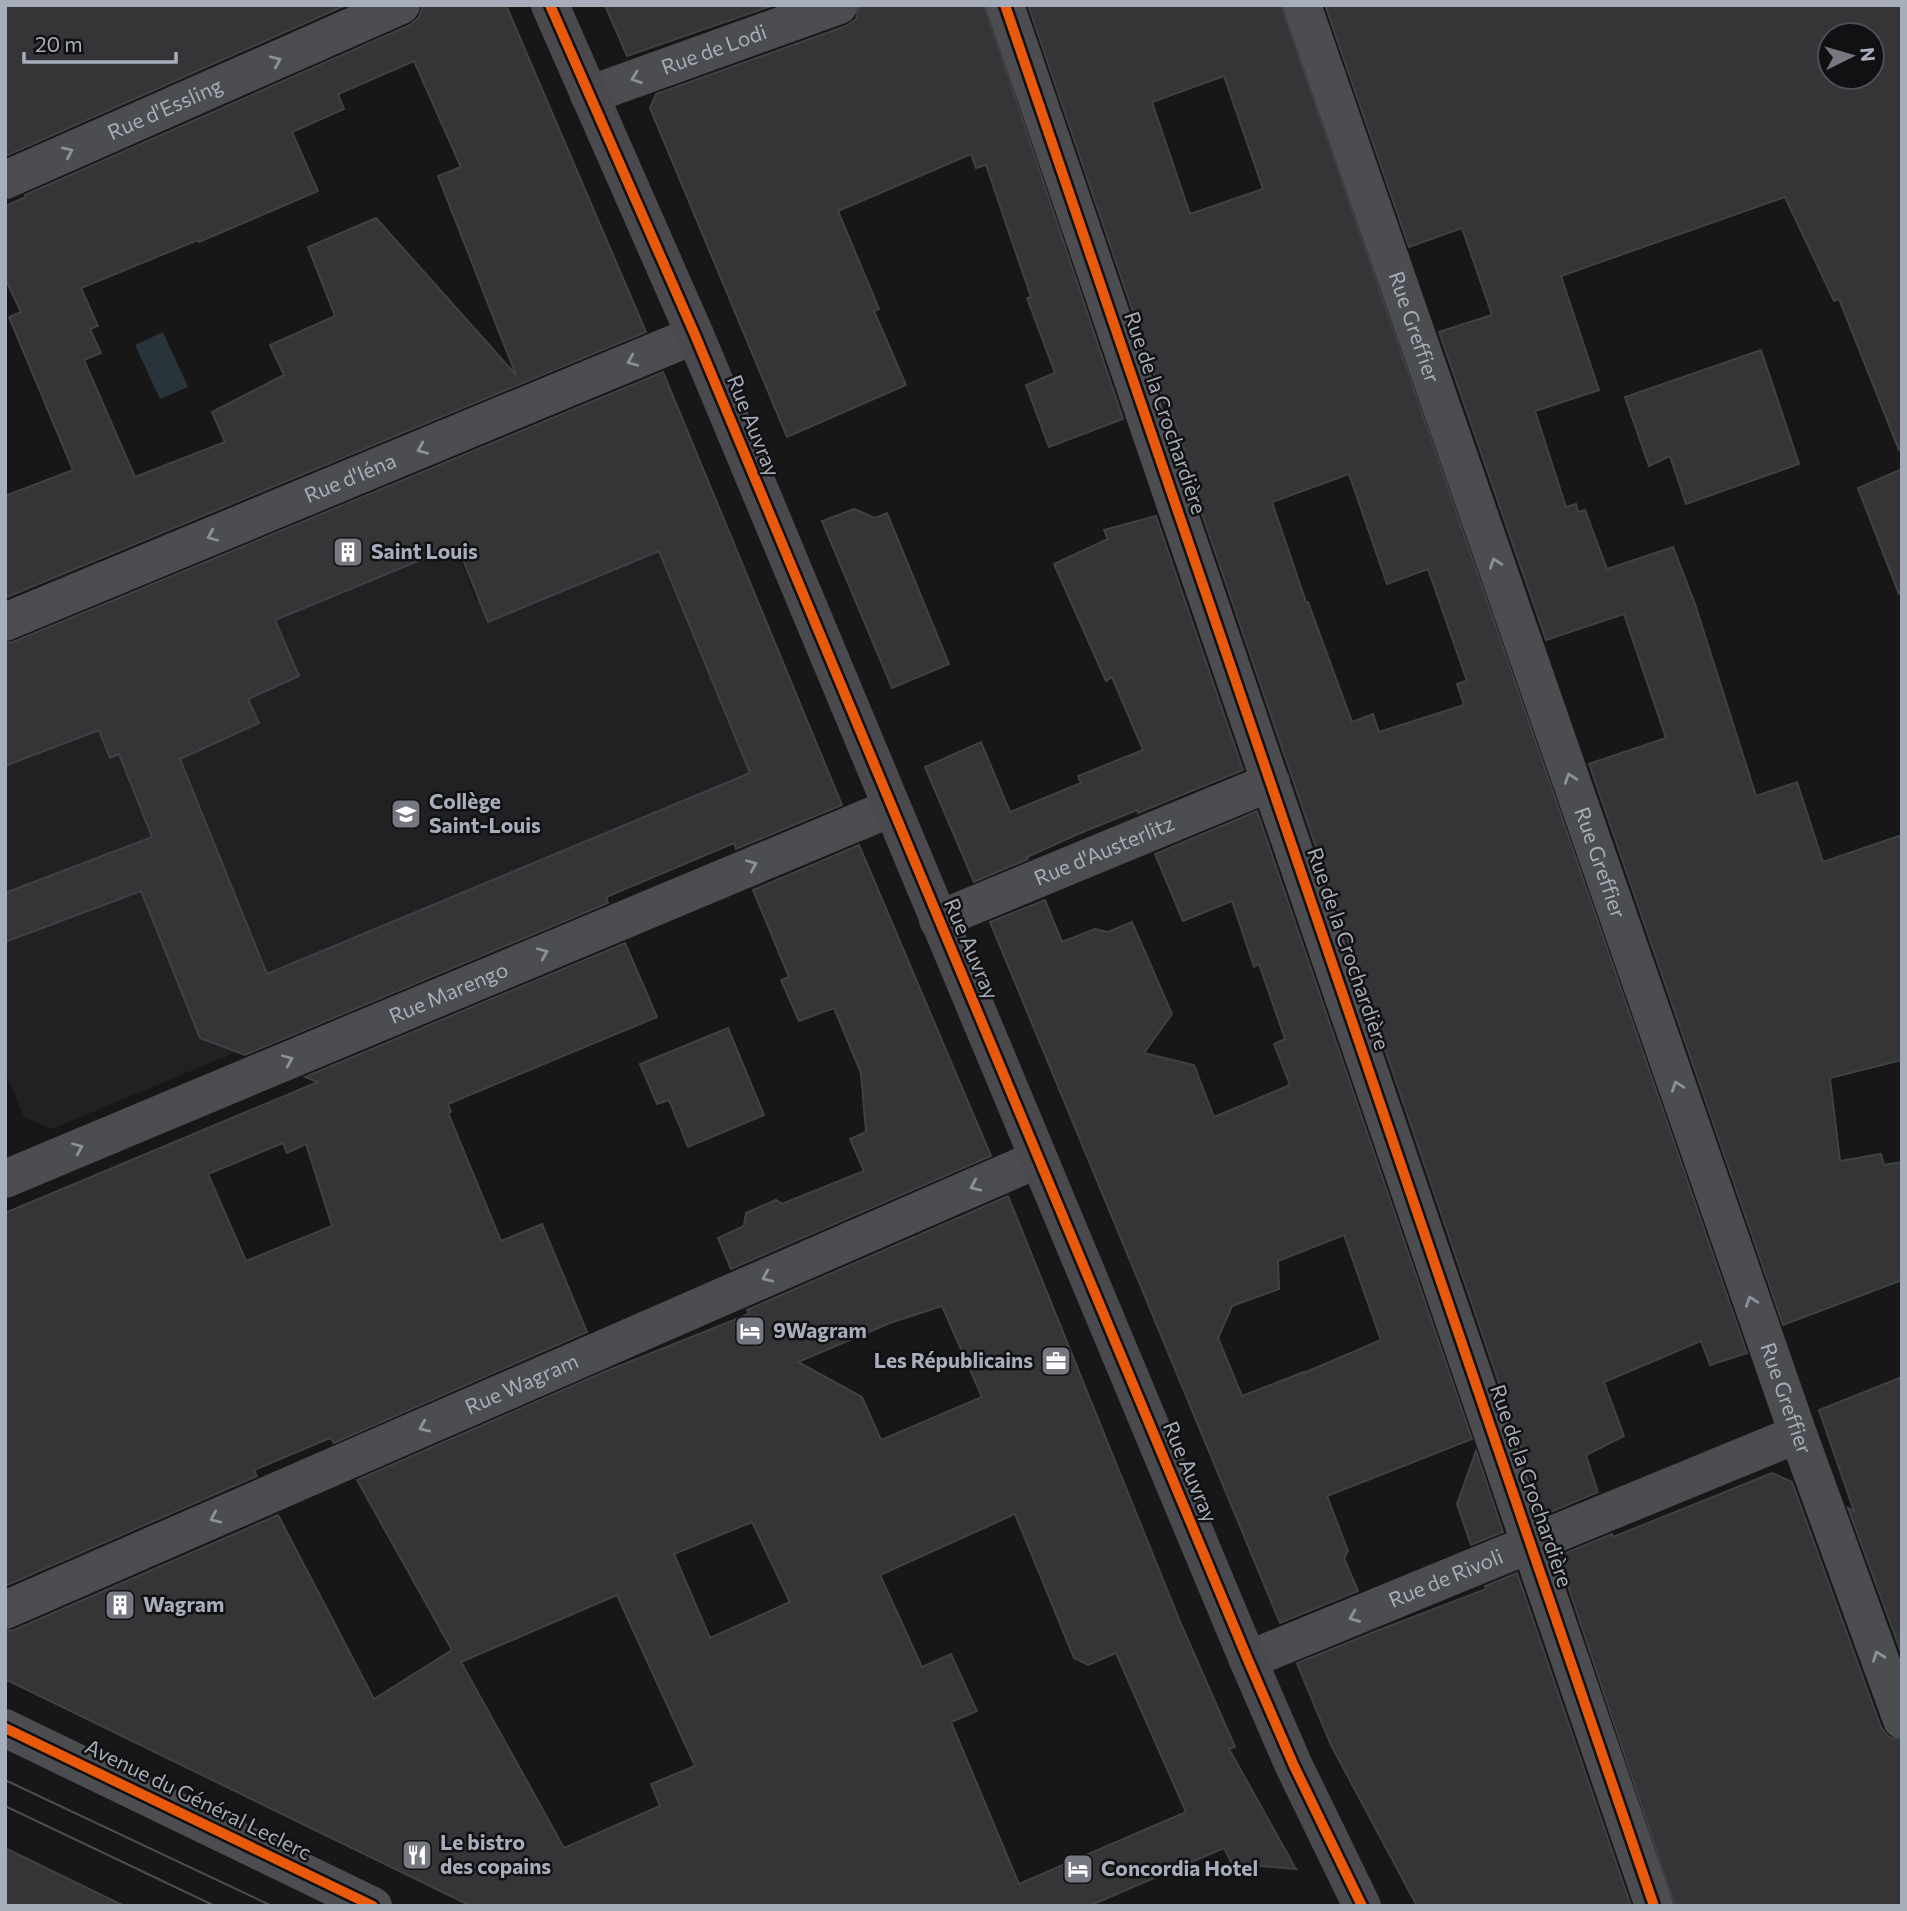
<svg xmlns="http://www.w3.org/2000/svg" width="1907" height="1911" viewBox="0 0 1907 1911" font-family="Commissioner,sans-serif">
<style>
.built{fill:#212124}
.water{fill:#29333a}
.building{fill:#353537;stroke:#404144;stroke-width:2;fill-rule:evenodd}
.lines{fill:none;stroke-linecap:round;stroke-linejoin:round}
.street{stroke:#4b4d50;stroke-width:38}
.secondary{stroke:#4a4a4e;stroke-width:38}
.tram{stroke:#4b4c4f;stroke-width:2}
.cycleway-casing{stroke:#111113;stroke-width:15}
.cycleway{stroke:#e8590c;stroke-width:10}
.oneway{stroke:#8b909a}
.labels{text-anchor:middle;stroke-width:5;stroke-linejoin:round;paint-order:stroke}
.street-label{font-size:21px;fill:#a7adba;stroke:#111113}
.poi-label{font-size:21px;font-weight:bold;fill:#a7adba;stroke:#111113;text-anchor:start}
</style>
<rect width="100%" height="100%" fill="#171717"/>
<polygon class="built" points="425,485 450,548 456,547 476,601 479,600 488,622 658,547 725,521 840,800 52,1129 24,1117 5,1071 5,649"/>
<polygon class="water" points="163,332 188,387 160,399 135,345"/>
<g class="building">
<polygon points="5,5 346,5 8,155 5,148"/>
<path d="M 423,5 L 506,5 L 646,332 L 5,598 L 5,496 L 73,470 L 9,317 L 21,312 L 5,278 L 5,206 L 26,197 L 25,195 L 410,25 L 419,17 ZM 414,61 L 461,167 L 438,176 L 516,375 L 376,218 L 308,247 L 335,316 L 270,345 L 284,375 L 212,412 L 225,442 L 135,477 L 84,360 L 101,353 L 90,329 L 98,326 L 81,288 L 198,240 L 199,242 L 318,191 L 292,132 L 344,109 L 338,94 Z"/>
<polygon points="605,5 774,5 627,56"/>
<polygon points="860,5 984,5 1123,419 1049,447 1026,385 1055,373 1027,298 1031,297 986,165 976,168 971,154 838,211 879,309 874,311 906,385 787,437 650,108 656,94 846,26 856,19"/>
<path d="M 1028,5 L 1281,5 L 1747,1353 L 1710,1365 L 1701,1341 L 1604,1382 L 1624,1436 L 1586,1455 L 1598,1492 L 1544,1515 L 1199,505 L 1202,504 L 1177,428 L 1167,402 L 1164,403 ZM 1224,76 L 1263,189 L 1190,214 L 1152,102 ZM 1349,474 L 1387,584 L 1428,569 L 1467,681 L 1457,684 L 1464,705 L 1379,732 L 1373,714 L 1352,722 L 1308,602 L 1306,602 L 1272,502 Z"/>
<path d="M 1325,5 L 1902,5 L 1902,450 L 1899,450 L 1839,299 L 1834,301 L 1785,197 L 1561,276 L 1599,390 L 1535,411 L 1566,507 L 1576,504 L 1578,512 L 1585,510 L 1607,569 L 1673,547 L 1695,604 L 1756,796 L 1797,782 L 1823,862 L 1902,835 L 1902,1060 L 1830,1078 L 1840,1161 L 1881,1154 L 1884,1165 L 1902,1162 L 1902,1280 L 1783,1325 L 1589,764 L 1666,738 L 1624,614 L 1546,640 L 1439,332 L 1492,315 L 1462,228 L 1409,247 ZM 1830,35 L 1872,35 L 1872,77 L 1830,77 Z"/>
<polygon points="1761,350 1799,464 1686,504 1670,456 1649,466 1625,397"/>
<path d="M 663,372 L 842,805 L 736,849 L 734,843 L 606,897 L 608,903 L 245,1055 L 200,1038 L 141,891 L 5,942 L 5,893 L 152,837 L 119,754 L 110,758 L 99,730 L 5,766 L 5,643 L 13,642 ZM 457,545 L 488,622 L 659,551 L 750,773 L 267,974 L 180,759 L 259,723 L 248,699 L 299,676 L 275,620 Z"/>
<polygon points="1902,469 1902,593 1899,594 1858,488"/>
<polygon points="854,509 875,518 887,513 949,664 892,688 822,521"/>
<polygon points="1156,516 1243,770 1138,813 1137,810 1078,834 1027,857 1028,859 974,882 925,767 981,742 1010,812 1081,783 1078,776 1143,750 1112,677 1106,681 1054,564 1108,539 1104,530"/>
<path d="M 1257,811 L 1472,1439 L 1327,1496 L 1348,1551 L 1344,1558 L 1358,1591 L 1280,1623 L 990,922 L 1045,900 L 1062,942 L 1095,929 L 1108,932 L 1132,922 L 1172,1014 L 1144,1053 L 1194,1065 L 1214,1117 L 1290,1085 L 1274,1044 L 1285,1039 L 1259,964 L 1254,967 L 1232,901 L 1183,921 L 1155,854 ZM 1344,1235 L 1381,1340 L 1304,1373 L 1304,1372 L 1242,1396 L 1218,1338 L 1232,1306 L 1279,1289 L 1278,1261 Z"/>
<polygon points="859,845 991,1156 731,1269 718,1238 744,1226 746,1213 776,1200 782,1204 864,1171 850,1139 866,1132 861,1073 834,1008 799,1021 781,980 789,977 753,890"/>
<path d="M 625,943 L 657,1017 L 448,1104 L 451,1112 L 448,1113 L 501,1241 L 542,1224 L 587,1332 L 334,1443 L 330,1438 L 254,1470 L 257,1476 L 5,1586 L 5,1213 L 318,1082 L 305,1077 ZM 283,1143 L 287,1153 L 306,1144 L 332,1226 L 246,1261 L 208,1174 Z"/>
<polygon points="728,1028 764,1115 688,1147 669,1100 657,1104 640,1064"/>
<path d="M 1008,1196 L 1181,1624 L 1235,1747 L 1229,1749 L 1296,1869 L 1249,1865 L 1233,1866 L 1224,1848 L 1089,1906 L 471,1906 L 5,1679 L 5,1631 L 14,1630 L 278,1515 L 374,1699 L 452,1650 L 357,1480 L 604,1372 L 749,1314 L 747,1310 ZM 942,1306 L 982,1397 L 881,1440 L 862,1397 L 798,1362 L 890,1323 ZM 1015,1514 L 1074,1658 L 1088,1665 L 1116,1653 L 1186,1812 L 1019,1884 L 951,1722 L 977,1711 L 951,1654 L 922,1667 L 880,1575 ZM 752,1522 L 790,1602 L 710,1638 L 674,1554 ZM 617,1595 L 695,1766 L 651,1784 L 660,1806 L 564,1848 L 461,1662 Z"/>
<polygon points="1902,1377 1902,1655 1848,1508 1854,1511 1819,1410"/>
<polygon points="1476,1451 1503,1532 1471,1545 1457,1504"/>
<polygon points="1772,1473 1792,1482 1881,1727 1889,1737 1902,1741 1902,1906 1675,1906 1558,1556 1612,1534 1613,1537"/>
<polygon points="1517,1573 1631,1906 1417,1906 1331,1745 1298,1666 1297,1663 1374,1632 1486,1589 1485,1586"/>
<polygon points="5,1848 124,1906 5,1906"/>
</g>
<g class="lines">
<g class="street">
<polyline points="1005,5 1654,1906"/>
<path id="s1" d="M 1302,5 L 1798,1434 L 1902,1720"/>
<path id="s2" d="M 589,95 L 839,5"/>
<path id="s3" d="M 5,180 L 401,5"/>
<path id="s4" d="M 5,622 L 695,335"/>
<path id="s5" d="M 938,920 L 1271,782"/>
<path id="s6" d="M 5,1179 L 891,808"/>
<path id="s7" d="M 5,1610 L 1038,1159"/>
<path id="s8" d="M 1248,1660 L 1798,1434"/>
<polyline points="5,1728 373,1906"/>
</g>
<polyline class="secondary" points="550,5 695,335 1248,1660 1294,1766 1362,1906"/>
<g class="tram">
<polyline points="5,1780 272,1906"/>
<polyline points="5,1806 215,1906"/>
</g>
<g class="cycleway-casing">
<g id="cycleway">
<polyline points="550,5 695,335 1248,1660 1294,1766 1362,1906"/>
<polyline points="1005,5 1654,1906"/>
<polyline points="5,1728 373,1906"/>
</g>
</g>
<use href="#cycleway" class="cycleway"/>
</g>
<defs><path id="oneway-chevron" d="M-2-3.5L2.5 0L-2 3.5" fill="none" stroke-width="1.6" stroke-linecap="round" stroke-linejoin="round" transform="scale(1.75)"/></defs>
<g class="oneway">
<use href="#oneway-chevron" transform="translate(276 61) rotate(-24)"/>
<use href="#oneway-chevron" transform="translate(636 78) rotate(160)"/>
<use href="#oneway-chevron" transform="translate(68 152) rotate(-24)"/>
<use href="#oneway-chevron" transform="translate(632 361) rotate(157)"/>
<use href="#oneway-chevron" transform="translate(422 449) rotate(157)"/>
<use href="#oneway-chevron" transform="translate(212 536) rotate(157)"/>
<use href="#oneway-chevron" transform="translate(1495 563) rotate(-109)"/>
<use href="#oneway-chevron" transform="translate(1570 778) rotate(-109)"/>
<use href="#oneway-chevron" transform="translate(752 865) rotate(-23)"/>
<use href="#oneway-chevron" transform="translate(543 953) rotate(-23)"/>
<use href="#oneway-chevron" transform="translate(288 1060) rotate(-23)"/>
<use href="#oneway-chevron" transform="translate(1677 1086) rotate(-109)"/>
<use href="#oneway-chevron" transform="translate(78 1148) rotate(-23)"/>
<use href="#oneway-chevron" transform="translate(975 1186) rotate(156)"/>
<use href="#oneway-chevron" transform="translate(767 1277) rotate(156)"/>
<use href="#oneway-chevron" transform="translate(1751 1301) rotate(-109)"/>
<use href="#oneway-chevron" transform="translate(424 1427) rotate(156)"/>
<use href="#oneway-chevron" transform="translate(215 1518) rotate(156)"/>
<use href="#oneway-chevron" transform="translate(1354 1617) rotate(158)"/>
<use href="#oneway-chevron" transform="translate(1878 1656) rotate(-110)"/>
</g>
<defs>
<g id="building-square" transform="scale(1.575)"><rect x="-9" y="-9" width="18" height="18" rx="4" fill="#757881" stroke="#111113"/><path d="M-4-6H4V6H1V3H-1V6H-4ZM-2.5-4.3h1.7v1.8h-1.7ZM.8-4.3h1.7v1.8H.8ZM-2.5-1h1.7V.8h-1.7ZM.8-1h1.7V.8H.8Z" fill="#fff"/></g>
<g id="school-square" transform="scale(1.575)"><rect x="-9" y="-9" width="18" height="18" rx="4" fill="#757881" stroke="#111113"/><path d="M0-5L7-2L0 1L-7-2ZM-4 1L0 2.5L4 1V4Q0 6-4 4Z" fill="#fff"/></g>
<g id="hotel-square" transform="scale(1.575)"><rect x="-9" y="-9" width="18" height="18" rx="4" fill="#757881" stroke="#111113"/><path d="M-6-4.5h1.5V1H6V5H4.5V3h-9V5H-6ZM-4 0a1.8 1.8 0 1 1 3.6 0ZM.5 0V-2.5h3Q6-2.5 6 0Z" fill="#fff"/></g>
<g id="office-square" transform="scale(1.575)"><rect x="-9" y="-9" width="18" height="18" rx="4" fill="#757881" stroke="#111113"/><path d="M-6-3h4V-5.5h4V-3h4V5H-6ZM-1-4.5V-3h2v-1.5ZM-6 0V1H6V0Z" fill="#fff"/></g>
<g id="restaurant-square" transform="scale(1.575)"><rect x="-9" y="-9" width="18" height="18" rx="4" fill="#757881" stroke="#111113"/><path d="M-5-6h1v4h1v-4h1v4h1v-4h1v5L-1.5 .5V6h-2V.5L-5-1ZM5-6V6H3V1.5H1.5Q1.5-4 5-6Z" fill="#fff"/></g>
</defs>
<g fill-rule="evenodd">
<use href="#building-square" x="348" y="552"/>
<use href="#school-square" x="406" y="814"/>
<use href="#hotel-square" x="750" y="1331"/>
<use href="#office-square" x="1056" y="1361"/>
<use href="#building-square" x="120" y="1605"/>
<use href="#restaurant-square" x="417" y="1855"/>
<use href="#hotel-square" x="1078" y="1869"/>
</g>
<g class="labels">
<g class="street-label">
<text dy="7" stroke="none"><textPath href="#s2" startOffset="133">Rue de Lodi</textPath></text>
<text dy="7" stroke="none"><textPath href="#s3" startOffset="175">Rue d'Essling</textPath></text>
<text dy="7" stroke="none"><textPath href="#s1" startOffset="341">Rue Greffier</textPath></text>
<text transform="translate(1165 413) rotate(71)" y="7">Rue de la Crochardière</text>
<text transform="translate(753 426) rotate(68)" y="7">Rue Auvray</text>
<text dy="7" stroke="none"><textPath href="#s4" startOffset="374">Rue d'Iéna</textPath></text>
<text dy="7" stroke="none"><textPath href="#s5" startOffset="180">Rue d'Austerlitz</textPath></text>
<text dy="7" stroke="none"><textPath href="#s1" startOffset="908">Rue Greffier</textPath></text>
<text transform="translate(971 949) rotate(67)" y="7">Rue Auvray</text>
<text transform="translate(1348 949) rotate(71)" y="7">Rue de la Crochardière</text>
<text dy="7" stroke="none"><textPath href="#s6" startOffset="481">Rue Marengo</textPath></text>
<text dy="7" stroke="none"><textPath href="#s7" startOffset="564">Rue Wagram</textPath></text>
<text dy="7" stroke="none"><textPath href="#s1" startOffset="1475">Rue Greffier</textPath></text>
<text transform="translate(1190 1472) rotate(67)" y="7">Rue Auvray</text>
<text transform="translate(1531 1486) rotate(71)" y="7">Rue de la Crochardière</text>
<text dy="7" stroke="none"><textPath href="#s8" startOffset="214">Rue de Rivoli</textPath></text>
<text transform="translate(198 1800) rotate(26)" y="7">Avenue du Général Leclerc</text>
</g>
<g class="poi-label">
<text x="371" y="559">Saint Louis</text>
<text x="429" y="809">Collège<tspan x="429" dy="24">Saint-Louis</tspan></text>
<text x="773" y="1338">9Wagram</text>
<text x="1033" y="1368" text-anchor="end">Les Républicains</text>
<text x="143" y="1612">Wagram</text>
<text x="440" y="1850">Le bistro<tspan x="440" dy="24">des copains</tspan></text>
<text x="1101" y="1876">Concordia Hotel</text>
</g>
</g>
<rect width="1907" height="1911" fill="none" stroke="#a7adba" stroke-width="14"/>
<g transform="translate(1851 56) rotate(85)"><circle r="33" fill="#111113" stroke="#4d4f56" stroke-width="2"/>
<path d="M0-5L12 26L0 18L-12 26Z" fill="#757881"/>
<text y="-10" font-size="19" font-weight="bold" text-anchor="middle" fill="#a7adba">N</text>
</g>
<path d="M24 52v10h152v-10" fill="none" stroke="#a7adba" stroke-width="3.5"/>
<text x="35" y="52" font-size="21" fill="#a7adba" stroke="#111113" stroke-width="5" paint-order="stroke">20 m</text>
</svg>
